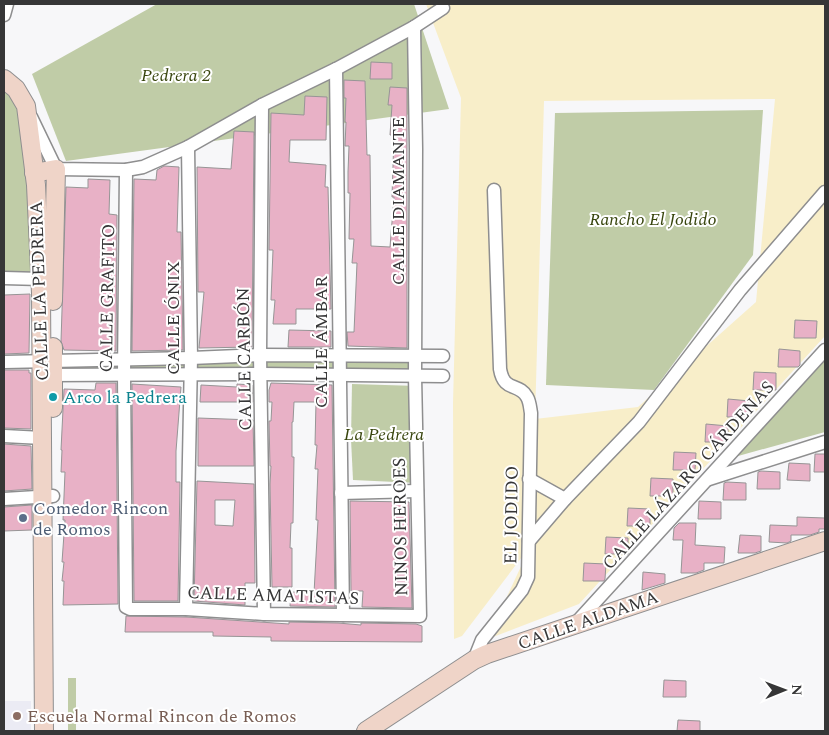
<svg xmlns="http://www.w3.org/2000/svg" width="829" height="735" viewBox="0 0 829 735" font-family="Spectral,serif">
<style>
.built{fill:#ebebf4}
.green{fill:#c0cca7}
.sand{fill:#f8eec9;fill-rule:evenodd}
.building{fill:#e8b1c6;stroke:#979596;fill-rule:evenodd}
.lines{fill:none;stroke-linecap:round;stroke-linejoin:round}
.street-casing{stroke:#8e8e8f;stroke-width:15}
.secondary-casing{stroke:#8e8e8f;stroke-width:20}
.street{stroke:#fff;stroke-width:12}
.secondary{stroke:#efd4c8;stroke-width:18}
.culture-dot{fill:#0f9aa8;stroke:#fff;stroke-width:2}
.service-dot{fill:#5c6f8a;stroke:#fff;stroke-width:2}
.education-dot{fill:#8d6e63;stroke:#fff;stroke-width:2}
.labels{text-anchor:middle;stroke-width:4;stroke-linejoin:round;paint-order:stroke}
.park-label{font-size:18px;font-style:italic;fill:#38450d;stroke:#fff}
.street-label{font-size:18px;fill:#363637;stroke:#fff}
.culture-label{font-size:18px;fill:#0d838f;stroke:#fff;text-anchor:start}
.service-label{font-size:18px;fill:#4e5e75;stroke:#fff;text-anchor:start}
.education-label{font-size:18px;fill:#785e54;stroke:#fff;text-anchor:start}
</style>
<rect width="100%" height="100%" fill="#f7f7f9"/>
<rect class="built" x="4" y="701" width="27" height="30"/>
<g class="green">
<polygon points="157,4 414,4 449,109 66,161 32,74"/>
<polygon points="4,85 21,107 29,173 31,274 4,274"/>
<polygon points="763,110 753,255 654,390 546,385 555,113"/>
<polygon points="825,358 825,432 731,458"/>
<polygon points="417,359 418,372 61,370 60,362"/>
<polygon points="352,384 418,386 417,483 353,480 351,439"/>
<rect x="68" y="678" width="8" height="53"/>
</g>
<path class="sand" d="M 426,4 L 825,4 L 825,336 L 579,604 L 493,637 L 490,633 L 531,545 L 462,636 L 454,639 L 453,403 L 461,98 ZM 775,99 L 756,302 L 638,407 L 535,419 L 544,101 Z"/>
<g class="building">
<polygon points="371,62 392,63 392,79 370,79"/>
<polygon points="344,80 365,81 367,155 370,155 371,246 390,247 394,197 392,197 394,135 390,135 392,105 388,105 390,87 407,88 407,348 348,346 347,332 354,332 357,263 352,263 354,239 349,239 350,193 348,193 348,172 349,146 345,146 346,122 345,122 346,98 344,98"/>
<polygon points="305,96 327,97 326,140 290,140 289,162 326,165 325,187 328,187 331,309 296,309 296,324 273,324 275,300 271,300 273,250 269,250 271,113 304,115"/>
<polygon points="234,131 254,132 252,347 199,348 204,292 198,292 197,167 231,169"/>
<polygon points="164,166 179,167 177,232 181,232 183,350 132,351 134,179 156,180 157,170"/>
<polygon points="88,179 110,180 109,214 117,215 116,351 64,350 61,341 66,187 88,188"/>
<polygon points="30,294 29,353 4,354 4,295"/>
<polygon points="795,320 817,321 816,338 794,338"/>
<polygon points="289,330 331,331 331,347 288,347"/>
<polygon points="779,349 800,351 800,365 798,367 778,367"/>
<polygon points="4,370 29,370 29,373 31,373 31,429 4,428"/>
<polygon points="754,372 776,373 776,390 753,390"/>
<polygon points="96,383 116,383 118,604 63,605 64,581 62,581 64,562 62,562 65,520 63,520 65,472 61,472 62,450 61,450 64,389 95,390"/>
<polygon points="271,383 332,385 335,607 290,606 291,592 314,593 318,520 316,520 318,469 315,469 317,445 315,445 316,402 294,402 293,422 292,422 292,457 294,457 293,523 291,523 290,548 292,548 292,587 272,587 270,484 271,466 270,466 269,421 271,421 272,402 269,402 269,390"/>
<polygon points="132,384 181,387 176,451 176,482 180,482 178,601 134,601"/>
<polygon points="237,384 252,385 253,402 200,402 201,385 237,387"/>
<polygon points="728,399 750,401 749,417 727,417"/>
<polygon points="198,418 253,420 254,466 198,466"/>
<polygon points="706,424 728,426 728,442 705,442"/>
<polygon points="4,444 31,446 32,489 4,491"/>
<polygon points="674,452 696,453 695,470 673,470"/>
<polygon points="815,454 825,454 825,472 814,472"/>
<polygon points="789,463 810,464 810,481 787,480"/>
<polygon points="761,471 780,472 780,489 757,489 758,472"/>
<polygon points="651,478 673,479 673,496 650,496"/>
<path d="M 197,481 L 254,484 L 255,583 L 245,583 L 245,605 L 194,601 ZM 215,500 L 235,500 L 233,526 L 215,525 Z"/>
<polygon points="727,482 746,483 746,500 723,500 724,483"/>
<polygon points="350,501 409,502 412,608 362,607 363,591 351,591"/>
<polygon points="699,501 721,502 721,519 698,519"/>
<polygon points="32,505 32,530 4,531 4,507"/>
<polygon points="628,508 650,509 650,526 627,526"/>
<polygon points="797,517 825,518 825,529 819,529 819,532 810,535 791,535 791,541 787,543 769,542 770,525 797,526"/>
<polygon points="679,523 696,523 695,545 725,547 724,563 704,563 704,570 696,573 681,573 683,540 673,540 674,528"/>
<polygon points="740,535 761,536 761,551 755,553 738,553"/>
<polygon points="606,537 628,538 628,554 605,554"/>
<polygon points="584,563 606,564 605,579 604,581 583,581"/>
<polygon points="643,572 665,574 665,583 642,590"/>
<polygon points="126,616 186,617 289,624 289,622 338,623 361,625 361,623 416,624 422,626 422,642 271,641 271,637 213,636 213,632 125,632"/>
<polygon points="664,680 686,681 686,697 663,697"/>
<polygon points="678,720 700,721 700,731 677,731"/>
</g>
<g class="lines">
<g class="street-casing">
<g id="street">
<polyline points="4,15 7,4"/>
<polyline points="336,69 343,615"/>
<polyline points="262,105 260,355 264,614"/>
<polyline points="31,117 56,169 126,170 143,167 188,147 262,105 336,69 414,27 443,8"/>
<polyline points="126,170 124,375 126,607 130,609 186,609 264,614 420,616 415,376 416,149 414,27"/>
<polyline points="4,278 41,279"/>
<polyline points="4,362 191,358 260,355 443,356"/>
<polyline points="46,375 262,374 443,376"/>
<polyline points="4,436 42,438"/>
<polyline points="529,479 565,499"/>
<polyline points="709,479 825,442"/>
<polyline points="341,493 417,491"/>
<polyline points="4,499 53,496"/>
<polyline points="529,541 565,499 639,422 740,290 825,192"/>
<polyline points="186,609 191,358 188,147"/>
<polyline points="576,623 825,350"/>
<path d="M 474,660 L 482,640 L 522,590 L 528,577 L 531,413 C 530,408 530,402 527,397 C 519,382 504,393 500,369 L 494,190"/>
</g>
</g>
<g class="secondary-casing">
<g id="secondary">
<polyline points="4,79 16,89 26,106 36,185 41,293 44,731"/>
<polyline points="34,173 56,169 53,301"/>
<polyline points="53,347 53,408"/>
<polyline points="366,731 474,660 487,654 825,541"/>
</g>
</g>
<use href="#street" class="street"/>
<use href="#secondary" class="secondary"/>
</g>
<circle class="culture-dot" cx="53" cy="397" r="5"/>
<circle class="service-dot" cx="23" cy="518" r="5"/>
<circle class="education-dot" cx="17" cy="716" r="5"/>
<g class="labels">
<g class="park-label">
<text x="176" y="81">Pedrera 2</text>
<text x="653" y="225">Rancho El Jodido</text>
<text x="384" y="440">La Pedrera</text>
</g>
<g class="street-label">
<text transform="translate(398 201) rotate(-90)" y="6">CALLE DIAMANTE</text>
<text transform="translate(39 291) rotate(-92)" y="6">CALLE LA PEDRERA</text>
<text transform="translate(107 298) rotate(-89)" y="6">CALLE GRAFITO</text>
<text transform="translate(173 318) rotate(-90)" y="6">CALLE ÓNIX</text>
<text transform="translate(321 342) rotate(-90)" y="6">CALLE ÁMBAR</text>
<text transform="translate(244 359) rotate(-91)" y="6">CALLE CARBÓN</text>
<text transform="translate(688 475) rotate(-48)" y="6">CALLE LÁZARO CÁRDENAS</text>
<text transform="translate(511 515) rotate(-89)" y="6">EL JODIDO</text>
<text transform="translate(400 527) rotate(-91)" y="6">NINOS HEROES</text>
<text transform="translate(273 595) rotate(2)" y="6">CALLE AMATISTAS</text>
<text transform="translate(588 620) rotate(-19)" y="6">CALLE ALDAMA</text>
</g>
<g class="culture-label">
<text x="63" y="403">Arco la Pedrera</text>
</g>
<g class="service-label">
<text x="33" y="514">Comedor Rincon<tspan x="33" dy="21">de Romos</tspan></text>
</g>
<g class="education-label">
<text x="27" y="722">Escuela Normal Rincon de Romos</text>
</g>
</g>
<rect width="829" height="735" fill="none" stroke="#363637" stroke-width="10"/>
<g transform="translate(784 690) rotate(89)" stroke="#ffffff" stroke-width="4" paint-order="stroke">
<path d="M0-4L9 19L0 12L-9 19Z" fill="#363637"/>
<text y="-8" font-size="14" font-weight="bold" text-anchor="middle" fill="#363637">N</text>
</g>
</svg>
